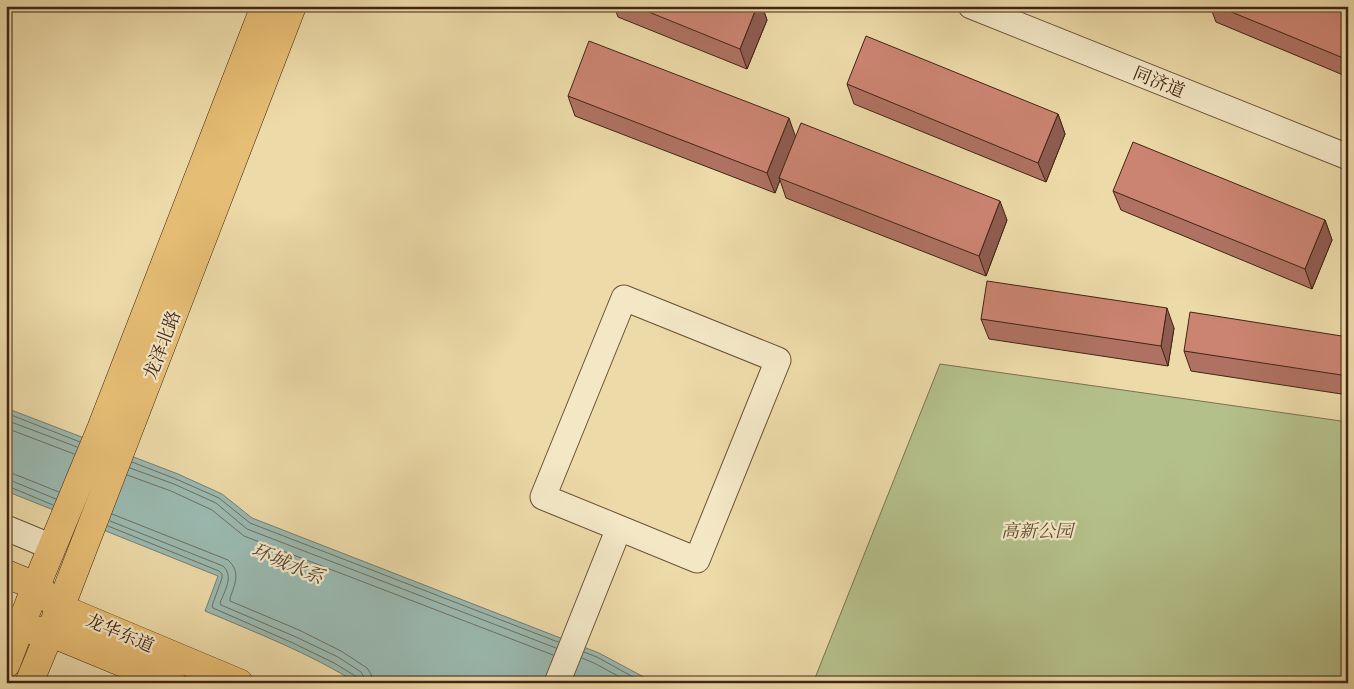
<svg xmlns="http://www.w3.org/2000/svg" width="1354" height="689" viewBox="0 0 1354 689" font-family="Cardo,'Noto Serif SC',serif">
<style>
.green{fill:#b4c08a;stroke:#7b724f}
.water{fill:#9ab9b0;stroke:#777d72}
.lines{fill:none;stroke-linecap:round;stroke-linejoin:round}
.shore{stroke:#6e6e62;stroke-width:1}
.minor-casing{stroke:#6c5239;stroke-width:27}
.major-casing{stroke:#422414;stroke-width:29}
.minor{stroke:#f3e7c6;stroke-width:25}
.major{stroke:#e6bd74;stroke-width:28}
.wall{fill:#af7262;stroke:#422414}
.shaded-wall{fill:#8e5c50;stroke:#422414}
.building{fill:#cb8472;stroke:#422414}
.labels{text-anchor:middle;stroke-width:4.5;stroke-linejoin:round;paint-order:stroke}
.street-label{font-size:18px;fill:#422414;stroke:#f3e7c6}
.park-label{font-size:18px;font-style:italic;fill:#5e4b32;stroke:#f3e7c6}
.water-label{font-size:19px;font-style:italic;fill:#58493b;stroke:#f3e7c6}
</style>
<rect width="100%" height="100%" fill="#ecdaa8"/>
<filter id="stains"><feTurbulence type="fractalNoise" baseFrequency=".004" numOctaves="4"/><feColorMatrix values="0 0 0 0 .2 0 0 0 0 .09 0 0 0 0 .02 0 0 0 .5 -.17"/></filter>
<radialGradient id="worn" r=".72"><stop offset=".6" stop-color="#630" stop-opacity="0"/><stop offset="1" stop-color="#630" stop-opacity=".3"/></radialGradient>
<polygon class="green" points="940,364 1348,422 1348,683 813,683"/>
<path class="water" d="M 6,408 L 178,474 L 222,494 L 252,518 L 599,653 L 655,683 L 357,683 C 309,653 257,633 205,611 L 218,576 L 6,491 Z"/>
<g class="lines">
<g class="shore">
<polyline points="6,413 80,442"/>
<polyline points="6,420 77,447"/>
<polyline points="6,428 74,454"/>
<polyline points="132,462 176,479 219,498 250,523 558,642"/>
<polyline points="130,468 174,484 216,503 247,529 556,648"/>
<polyline points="6,473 14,474 59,492"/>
<polyline points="127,475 171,491 212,510 244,536 553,655"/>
<polyline points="6,481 12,481 56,499"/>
<polyline points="6,487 10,487 53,505"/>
<path d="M 112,514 L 228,560 C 241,572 235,584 230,598 L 230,601 L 299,630 L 341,651 L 367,668 L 371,674 L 373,683"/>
<path d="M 110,521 L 223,566 C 234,576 225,590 220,603 L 221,605 L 296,637 L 338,657 L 361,672 L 364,677 L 365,683"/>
<polyline points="108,526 219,571 222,574 222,578 212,606 213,608 293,643 334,663 357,677 359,683"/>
<polyline points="584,652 597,657 644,683"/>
<polyline points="582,658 594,663 631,683"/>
</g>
<g class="minor-casing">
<g id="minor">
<polyline points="971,6 1348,157"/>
<polyline points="6,528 52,547"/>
<polyline points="557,683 619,528 543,497 624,298 778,360 697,560 619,528"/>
</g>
</g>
<g class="major-casing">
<g id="major">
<polyline points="6,574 36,586 60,608 239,683"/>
<polyline points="31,630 49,632 172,683"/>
<polyline points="6,664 36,586 101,429 265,6"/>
<polyline points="29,683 60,608 292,6"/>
</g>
</g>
<use href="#minor" class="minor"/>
<use href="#major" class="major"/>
</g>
<g class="wall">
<polygon points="614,6 762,6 767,20 747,69 618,17"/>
<polygon points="1210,6 1326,6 1348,15 1348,77 1216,22"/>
<polygon points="847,84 1058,114 1065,134 1046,182 854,104"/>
<polygon points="568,96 795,137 1007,220 986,276 786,198 780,180 775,193 575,116"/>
<polygon points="1113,191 1325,220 1332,240 1312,289 1121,210"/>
<polygon points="981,319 1174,328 1168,366 989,339"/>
<polygon points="1348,337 1348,395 1191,371 1184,351"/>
</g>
<g class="shaded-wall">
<polygon points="757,6 762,6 767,20 747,69 740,49"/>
<polygon points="1058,114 1065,134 1046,182 1038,163"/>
<polygon points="789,118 796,138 779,178 780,180 775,193 767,173"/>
<polygon points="1000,201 1007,220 986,276 979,256"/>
<polygon points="1325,220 1332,240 1312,289 1305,269"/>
<polygon points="1167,308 1174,328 1168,366 1161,346"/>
</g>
<g class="building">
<polygon points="634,6 757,6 740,49"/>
<polygon points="1217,6 1326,6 1348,15 1348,60"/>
<polygon points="866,36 1058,114 1038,163 847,84"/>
<polygon points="589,41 789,118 767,173 568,96"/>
<polygon points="801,123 1000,201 979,256 779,178"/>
<polygon points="1133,142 1325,220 1305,269 1113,191"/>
<polygon points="987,281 1167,308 1161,346 981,319"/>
<polygon points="1190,312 1348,337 1348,376 1184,351"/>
</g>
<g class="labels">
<g class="street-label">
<text transform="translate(1159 82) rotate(22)" y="6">同济道</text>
<text transform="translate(162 345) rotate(-69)" y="6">龙泽北路</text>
<text transform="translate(120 633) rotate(23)" y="6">龙华东道</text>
</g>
<g class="park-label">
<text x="1037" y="537">高新公园</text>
</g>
<g class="water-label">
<text transform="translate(288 563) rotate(23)" y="7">环城水系</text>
</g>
</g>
<rect width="1354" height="689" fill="none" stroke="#ecdaa8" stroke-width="25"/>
<rect x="8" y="8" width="1339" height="674" fill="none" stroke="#422414" stroke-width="2.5"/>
<rect x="12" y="12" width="1329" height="664" fill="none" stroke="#422414"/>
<rect width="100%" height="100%" filter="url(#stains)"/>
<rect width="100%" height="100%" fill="url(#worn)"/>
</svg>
